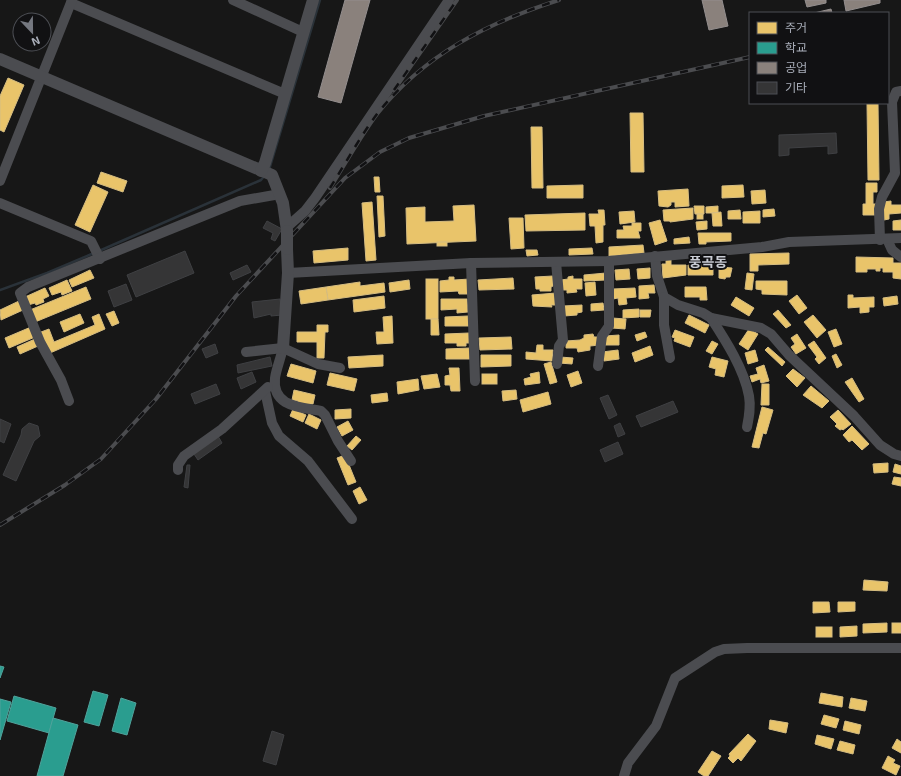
<svg xmlns="http://www.w3.org/2000/svg" width="901" height="776" viewBox="0 0 901 776" font-family="'Exo 2','Noto Sans KR',sans-serif">
<style>
.homes{fill:#e9c46a;stroke:#d6bd81}
.schools{fill:#2a9d8f;stroke:#50a29b}
.industry{fill:#8a817c;stroke:#938e8e}
.lines{fill:none;stroke-linecap:round;stroke-linejoin:round}
.stream{stroke:#2a3239;stroke-width:2.5}
.building{fill:#353536;stroke:#3f4043}
.minor{stroke:#4b4c50;stroke-width:10}
.tertiary{stroke:#4b4c50;stroke-width:12}
.rail-casing{stroke:#4b4c4f;stroke-width:4}
.rail{stroke:#111113;stroke-width:2.5;stroke-dasharray:8;stroke-linecap:butt}
.tertiary-bridge{stroke:#4b4c50;stroke-width:12}
.labels{text-anchor:middle;stroke-width:4;stroke-linejoin:round;paint-order:stroke}
.quarter-label{font-size:14px;font-weight:bold;fill:#c9ccd4;stroke:#111113}
</style>
<rect width="100%" height="100%" fill="#171717"/>
<g class="homes">
<polygon points="8,78 24,85 4,132 0,130 0,96"/>
<polygon points="867,103 878,103 879,180 868,180"/>
<polygon points="630,113 643,113 644,172 631,172"/>
<polygon points="531,127 542,127 543,188 532,188"/>
<polygon points="101,172 127,181 123,192 97,183"/>
<polygon points="374,177 379,177 380,192 375,192"/>
<polygon points="866,183 877,183 877,192 873,192 873,204 876,204 876,215 863,215 863,204 866,204"/>
<polygon points="93,185 108,192 90,232 75,225"/>
<polygon points="583,185 583,198 547,198 547,186"/>
<polygon points="743,185 744,197 722,198 722,186"/>
<polygon points="688,189 689,206 675,207 675,202 671,202 671,205 668,207 659,206 658,191"/>
<polygon points="765,190 766,203 752,204 751,191"/>
<polygon points="377,196 383,196 385,236 379,237"/>
<polygon points="891,201 891,205 901,205 901,213 889,214 889,219 884,220 883,202"/>
<polygon points="372,202 376,260 366,261 362,203"/>
<polygon points="474,205 476,241 407,244 406,208 425,207 425,222 454,221 453,206"/>
<polygon points="694,206 704,206 704,214 695,214"/>
<polygon points="718,206 718,213 706,213 706,207"/>
<polygon points="693,208 693,219 670,222 670,221 664,221 663,210"/>
<polygon points="774,209 775,216 763,217 763,210"/>
<polygon points="598,210 604,210 605,225 603,225 603,242 596,243 595,226 590,226 589,214 599,214"/>
<polygon points="740,210 741,219 728,219 728,211"/>
<polygon points="634,211 635,222 620,224 619,212"/>
<polygon points="760,211 760,223 743,223 743,212"/>
<polygon points="721,212 722,226 713,226 712,213"/>
<polygon points="585,213 585,230 526,231 525,215"/>
<rect x="697" y="214" width="6" height="5"/>
<polygon points="509,218 523,218 524,248 511,249"/>
<polygon points="660,220 667,241 655,245 649,223"/>
<polygon points="901,220 901,230 893,230 893,221"/>
<polygon points="707,221 707,229 697,230 696,222"/>
<polygon points="632,223 641,223 641,231 638,231 640,238 617,238 617,230 624,230 623,226 632,226"/>
<polygon points="698,233 731,233 731,241 706,242 706,244 699,244"/>
<polygon points="689,237 690,243 674,244 674,239"/>
<rect x="437" y="242" width="10" height="4"/>
<polygon points="643,245 644,253 609,256 609,247"/>
<polygon points="348,248 348,260 314,263 313,251"/>
<polygon points="592,248 593,254 569,255 569,249"/>
<polygon points="526,250 537,250 538,255 527,256"/>
<polygon points="789,253 789,264 758,265 758,271 750,271 750,254"/>
<polygon points="856,257 893,258 893,263 901,263 901,279 893,278 893,272 883,272 883,268 880,268 880,271 876,271 876,269 867,269 867,272 856,272"/>
<polygon points="666,260 671,260 671,265 686,265 686,275 663,278 662,264 666,264"/>
<polygon points="713,264 713,275 688,275 688,265"/>
<polygon points="721,267 732,268 730,277 726,277 725,279 719,278 719,269"/>
<polygon points="650,268 650,278 638,279 637,269"/>
<polygon points="629,269 630,279 616,280 615,270"/>
<polygon points="90,270 94,278 72,287 69,280"/>
<polygon points="606,273 606,280 584,281 584,275"/>
<polygon points="747,273 754,274 752,290 745,289"/>
<polygon points="553,276 553,286 551,287 551,291 540,291 540,289 536,289 535,277"/>
<polygon points="573,276 573,279 582,279 582,289 576,289 577,292 567,293 567,290 561,290 561,280 568,279 568,277"/>
<polygon points="449,277 454,277 454,280 470,279 471,294 459,294 458,291 440,292 440,281 449,280"/>
<polygon points="513,278 514,289 479,290 478,280"/>
<rect x="426" y="279" width="12" height="40"/>
<polygon points="67,280 72,291 62,295 61,292 52,295 49,288"/>
<polygon points="409,280 410,289 390,292 389,283"/>
<polygon points="756,281 787,281 787,295 762,294 762,290 756,289"/>
<polygon points="360,282 360,286 384,283 385,292 328,300 326,287"/>
<polygon points="595,282 596,295 586,296 585,283"/>
<polygon points="654,285 655,293 648,293 649,298 639,299 639,286"/>
<polygon points="86,287 91,299 35,322 30,310"/>
<polygon points="326,287 328,300 301,304 299,291"/>
<polygon points="685,287 706,287 707,300 700,300 700,297 685,297"/>
<polygon points="45,288 49,296 43,299 44,302 36,305 35,303 28,305 25,297"/>
<polygon points="635,288 636,297 626,298 627,304 619,305 618,298 613,299 613,289"/>
<polygon points="556,293 557,305 551,305 552,307 533,306 532,295"/>
<polygon points="797,295 807,308 799,314 789,301"/>
<polygon points="848,295 853,295 853,298 874,297 874,307 869,307 869,312 860,313 860,307 848,308"/>
<polygon points="384,296 385,308 354,312 353,300"/>
<polygon points="897,296 898,304 884,306 883,298"/>
<polygon points="736,297 754,308 749,316 731,305"/>
<polygon points="441,299 467,299 468,312 457,313 457,309 441,310"/>
<polygon points="19,301 23,310 1,320 0,310"/>
<polygon points="603,303 604,310 591,311 591,304"/>
<polygon points="582,305 582,312 577,313 577,315 564,316 563,306"/>
<polygon points="639,309 639,317 623,318 623,310"/>
<polygon points="640,310 651,310 650,317 640,317"/>
<polygon points="778,310 791,325 786,328 773,314"/>
<polygon points="114,311 119,323 112,326 106,314"/>
<polygon points="80,314 84,323 64,332 60,322"/>
<polygon points="99,314 105,329 50,353 41,332 49,329 54,342 95,325 92,317"/>
<polygon points="689,315 709,325 705,333 685,323"/>
<polygon points="813,315 826,330 817,338 804,322"/>
<polygon points="392,316 393,343 377,344 376,332 384,332 383,317"/>
<polygon points="468,316 469,326 445,326 445,317"/>
<polygon points="612,318 626,319 625,329 612,328"/>
<polygon points="431,319 438,319 439,335 431,335"/>
<polygon points="317,325 328,325 328,332 325,332 324,358 317,358 317,342 297,342 297,332 317,332"/>
<polygon points="31,327 35,337 9,348 5,338"/>
<polygon points="749,329 758,334 748,350 739,344"/>
<polygon points="836,329 842,344 834,347 828,332"/>
<polygon points="675,330 694,337 690,347 674,341 675,338 672,337"/>
<polygon points="645,332 647,337 637,341 635,335"/>
<polygon points="469,333 469,343 466,343 466,346 457,346 457,343 445,343 445,334"/>
<polygon points="593,334 594,337 599,337 600,345 590,346 590,350 578,352 577,348 566,348 566,341 580,340 584,338 584,335"/>
<polygon points="797,334 806,348 796,354 791,347 795,344 791,338"/>
<polygon points="619,335 619,345 605,345 605,336"/>
<polygon points="511,337 512,349 480,350 479,338"/>
<polygon points="35,339 38,346 20,354 17,347"/>
<polygon points="712,341 718,344 712,354 706,351"/>
<polygon points="814,341 826,358 819,364 815,359 817,357 808,345"/>
<polygon points="537,345 543,345 543,350 553,350 552,361 526,359 526,352 536,353"/>
<polygon points="650,346 653,355 635,362 632,353"/>
<polygon points="768,347 785,362 782,366 765,350"/>
<polygon points="470,348 470,359 446,359 446,349"/>
<polygon points="618,350 619,359 604,361 602,352"/>
<polygon points="755,350 758,361 748,364 745,353"/>
<polygon points="836,354 842,365 837,368 832,356"/>
<polygon points="383,355 383,366 349,368 348,357"/>
<polygon points="481,355 511,355 511,366 481,367"/>
<polygon points="560,357 573,358 572,364 559,363"/>
<polygon points="712,357 728,361 724,377 715,375 716,369 709,367"/>
<polygon points="551,362 557,382 550,384 544,364"/>
<polygon points="291,364 316,371 313,383 287,376"/>
<polygon points="764,365 769,381 761,383 760,379 752,382 750,376 758,374 756,368"/>
<polygon points="449,368 459,368 460,391 451,391 450,385 445,385 445,376 450,375"/>
<polygon points="793,369 805,378 797,387 786,376"/>
<polygon points="578,371 582,383 571,387 567,375"/>
<polygon points="539,372 540,383 525,385 524,379 531,377 530,374"/>
<polygon points="330,373 357,379 354,391 327,385"/>
<polygon points="437,374 440,387 424,389 421,376"/>
<rect x="482" y="374" width="15" height="10"/>
<polygon points="852,378 864,399 859,402 845,382"/>
<polygon points="418,379 419,390 398,394 397,382"/>
<polygon points="762,384 769,384 769,405 761,405"/>
<polygon points="811,386 829,401 822,408 803,395"/>
<polygon points="294,390 315,395 313,404 309,404 309,406 298,404 298,401 292,400"/>
<polygon points="516,390 517,399 503,401 502,391"/>
<polygon points="548,392 551,404 523,412 520,400"/>
<polygon points="387,393 388,401 372,403 371,395"/>
<polygon points="762,407 773,410 766,434 763,433 759,448 752,447"/>
<polygon points="293,409 306,415 303,422 290,416"/>
<polygon points="351,409 351,418 335,419 335,410"/>
<polygon points="838,410 851,424 843,430 842,429 840,430 835,426 837,424 830,417"/>
<polygon points="309,414 321,420 317,429 305,423"/>
<polygon points="348,421 353,430 342,436 337,427"/>
<polygon points="852,426 869,444 862,450 852,440 849,442 843,435"/>
<polygon points="356,436 361,440 352,450 347,446"/>
<polygon points="345,455 356,482 348,485 337,458"/>
<polygon points="888,463 888,472 874,473 873,464"/>
<polygon points="895,464 901,466 901,474 893,472"/>
<polygon points="894,477 901,478 901,486 892,484"/>
<polygon points="360,487 367,500 359,504 353,491"/>
<polygon points="864,580 888,582 887,591 863,590"/>
<polygon points="813,602 829,602 830,612 813,613"/>
<polygon points="838,602 855,602 855,611 838,612"/>
<polygon points="887,623 887,632 863,633 863,624"/>
<rect x="892" y="623" width="9" height="10"/>
<polygon points="857,626 857,636 840,637 840,627"/>
<rect x="816" y="627" width="16" height="10"/>
<polygon points="821,693 843,697 842,707 819,703"/>
<polygon points="851,698 867,701 865,711 849,708"/>
<polygon points="824,715 839,719 836,728 821,724"/>
<polygon points="770,720 788,723 786,733 769,729"/>
<polygon points="845,721 861,725 859,734 843,730"/>
<polygon points="748,734 756,741 741,761 738,758 733,763 728,758 730,756 729,754"/>
<polygon points="817,735 834,739 831,749 815,744"/>
<polygon points="897,739 901,742 901,753 892,748"/>
<polygon points="840,741 855,745 853,754 837,750"/>
<polygon points="712,751 721,756 708,776 704,776 698,772"/>
<polygon points="888,756 895,760 893,763 900,766 896,775 882,768"/>
</g>
<g class="schools">
<polygon points="0,666 4,667 0,678"/>
<polygon points="93,691 108,695 99,726 84,722"/>
<polygon points="14,696 56,708 49,733 7,721"/>
<polygon points="121,698 136,703 127,735 112,731"/>
<polygon points="0,699 11,702 0,740"/>
<polygon points="53,718 78,725 63,776 37,776"/>
</g>
<g class="industry">
<polygon points="345,0 370,0 341,103 318,97"/>
<polygon points="702,0 722,0 728,26 709,30"/>
<polygon points="805,0 826,0 826,3 807,7"/>
<polygon points="844,0 880,0 880,3 846,11"/>
<polygon points="831,9 832,13 814,13"/>
</g>
<g class="lines">
<g class="stream">
<polyline points="269,170 320,0"/>
<polyline points="99,251 261,180 265,175"/>
<polyline points="0,290 47,273 94,253"/>
</g>
</g>
<g class="building">
<polygon points="836,133 837,153 828,154 828,146 789,148 789,155 779,156 779,135"/>
<polygon points="267,221 282,229 275,241 271,239 273,233 263,228"/>
<polygon points="185,251 194,273 136,297 127,275"/>
<polygon points="247,265 251,272 233,280 230,273"/>
<polygon points="126,284 132,300 114,307 108,291"/>
<polygon points="280,299 282,315 271,316 271,314 254,318 252,302"/>
<polygon points="215,344 218,353 206,358 202,349"/>
<polygon points="270,357 272,366 238,373 237,365"/>
<polygon points="252,372 256,382 241,389 237,378"/>
<polygon points="216,384 220,394 195,404 191,394"/>
<polygon points="608,395 617,415 609,419 600,398"/>
<polygon points="673,401 678,412 641,427 636,416"/>
<polygon points="0,419 11,424 4,443 0,441"/>
<polygon points="29,423 38,426 40,436 34,441 16,481 3,475 21,435 22,429"/>
<polygon points="620,423 625,434 618,437 614,426"/>
<polygon points="218,436 222,443 198,460 194,454"/>
<polygon points="618,442 623,454 605,462 600,450"/>
<polygon points="187,465 190,465 188,488 184,487"/>
<polygon points="272,731 284,735 276,765 263,761"/>
</g>
<g class="lines">
<g class="minor">
<polyline points="233,0 303,32"/>
<polyline points="71,3 285,94"/>
<polyline points="0,181 72,0"/>
<polyline points="0,203 91,241 100,259"/>
<polyline points="287,227 305,211 315,198 449,0"/>
<polyline points="887,239 892,250 901,257"/>
<polyline points="880,240 879,209 882,197 895,173 892,102 896,92 901,91"/>
<polyline points="655,256 657,276 664,297 678,305 703,313 711,318 761,328 771,334 789,355 854,416 880,445 894,454 901,456"/>
<polyline points="556,262 563,340 559,346 557,364"/>
<polyline points="471,263 475,381"/>
<polyline points="288,273 471,263 609,261 762,247 789,242 901,238"/>
<polyline points="664,297 664,325 670,358"/>
<path d="M 711,318 C 726,341 744,369 749,396 C 751,407 749,417 747,427"/>
<path d="M 283,348 C 281,357 276,370 275,378 C 272,407 300,407 321,411 L 325,415 L 338,441 L 351,461"/>
<polyline points="246,352 283,348 318,364 340,368"/>
<polyline points="598,366 602,336 609,326 609,261"/>
<polyline points="265,391 272,423 279,436 308,461 352,519"/>
<polyline points="69,401 61,380 40,342 20,293 28,287 240,201 280,194"/>
<polyline points="178,470 178,465 184,456 222,429 268,387"/>
<polyline points="624,776 628,763 656,726 675,678 715,652 724,649 747,648 901,648"/>
</g>
<g class="tertiary">
<polyline points="0,59 272,175 283,203 287,231"/>
<polyline points="261,171 265,163 313,0"/>
<polyline points="283,348 288,273 287,249"/>
</g>
<g class="rail-casing">
<g id="rail">
<polyline points="394,90 457,0"/>
<path d="M 330,188 C 345,164 360,137 377,114 C 425,54 487,23 559,0"/>
<polyline points="0,525 65,485 101,459 156,399 236,296 345,178 380,152 409,138 484,116 750,57"/>
</g>
</g>
<use href="#rail" class="rail"/>
<polyline class="tertiary-bridge" points="287,231 287,249"/>
</g>
<g class="labels">
<g class="quarter-label">
<text x="708" y="267">풍곡동</text>
</g>
</g>
<rect x="749" y="12" width="140" height="92" fill="#111113" stroke="#4d4f55"/>
<rect x="757" y="22" width="20" height="12" fill="#e9c46a" stroke="#4d4f55"/>
<text x="785" y="32" font-size="12" fill="#a8adb8">주거</text>
<rect x="757" y="42" width="20" height="12" fill="#2a9d8f" stroke="#4d4f55"/>
<text x="785" y="52" font-size="12" fill="#a8adb8">학교</text>
<rect x="757" y="62" width="20" height="12" fill="#8a817c" stroke="#4d4f55"/>
<text x="785" y="72" font-size="12" fill="#a8adb8">공업</text>
<rect x="757" y="82" width="20" height="12" fill="#353536" stroke="#4d4f55"/>
<text x="785" y="92" font-size="12" fill="#a8adb8">기타</text>
<g transform="translate(32 32) rotate(158)"><circle r="19" fill="#111113" stroke="#4d4f55"/>
<path d="M0-3L7 15L0 10L-7 15Z" fill="#757880"/>
<text y="-6" font-size="11" font-weight="bold" text-anchor="middle" fill="#a8adb8">N</text>
</g>
</svg>
